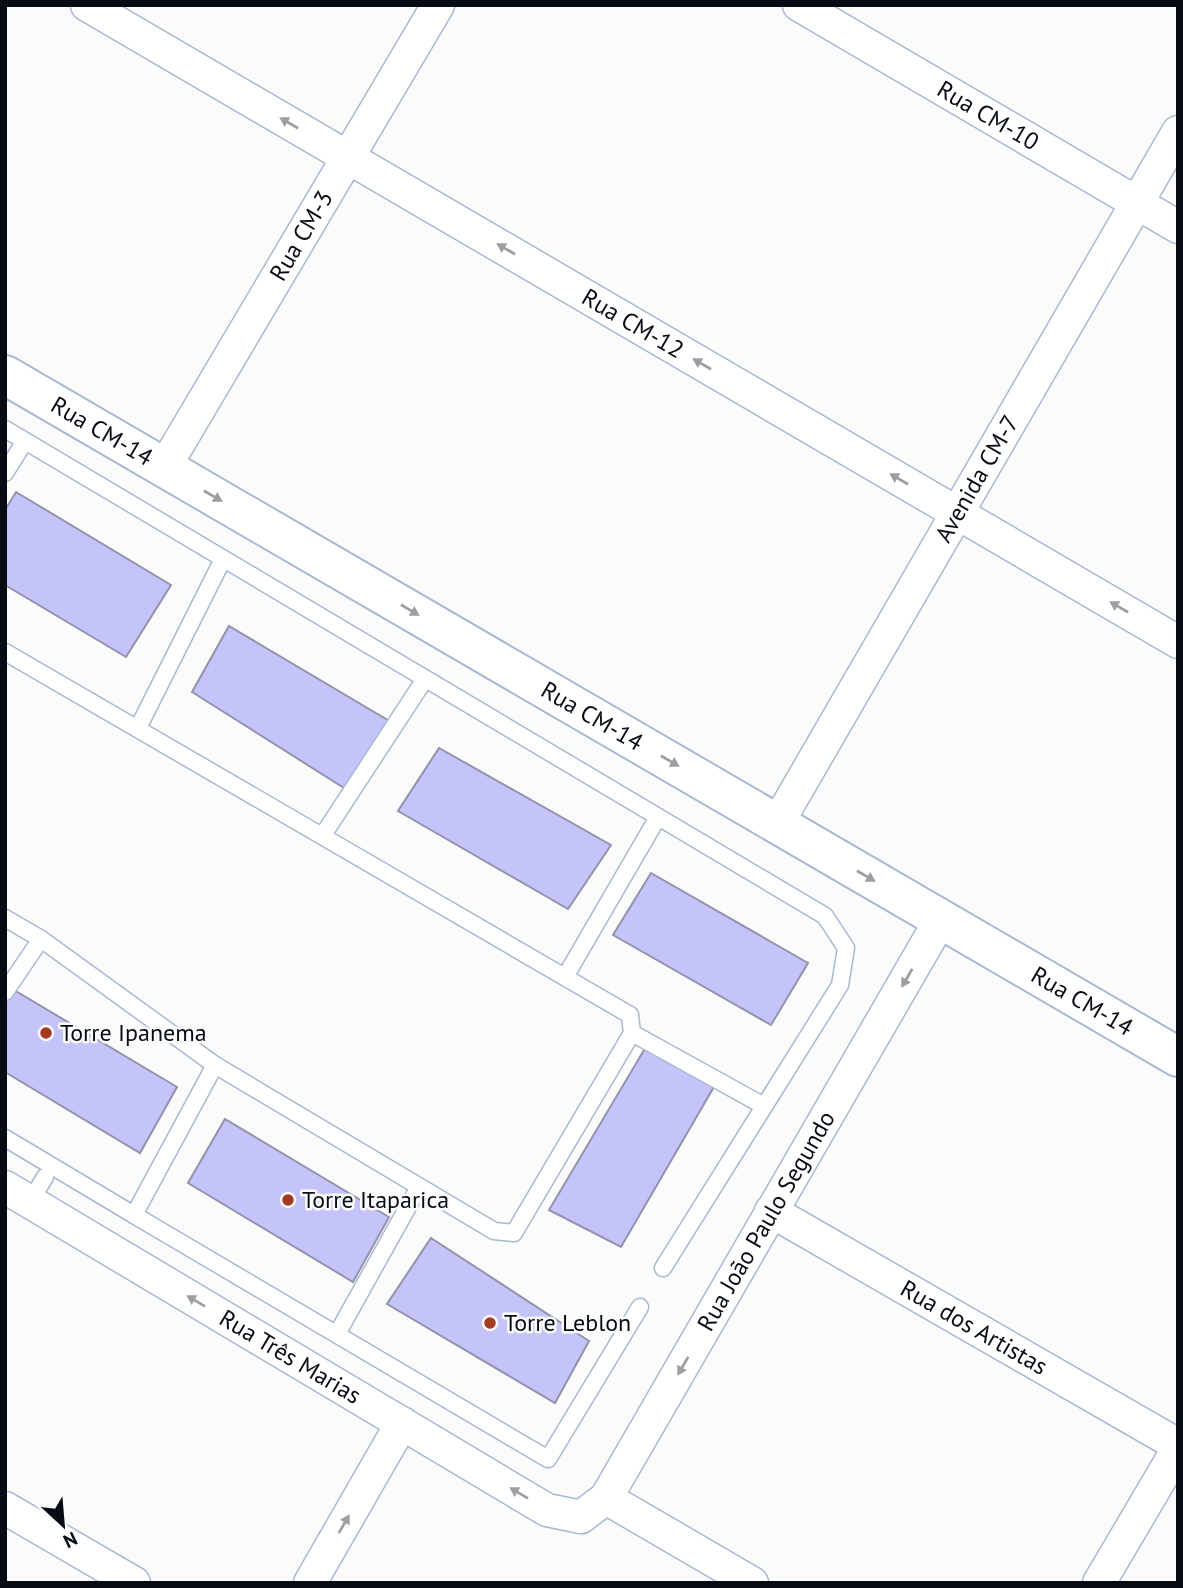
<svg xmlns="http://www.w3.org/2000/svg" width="1183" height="1588" viewBox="0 0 1183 1588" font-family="'PT Sans',sans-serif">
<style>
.building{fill:#c5c4fa;stroke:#9292ac;stroke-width:2}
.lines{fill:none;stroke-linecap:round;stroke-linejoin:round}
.service-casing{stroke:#a9b9d1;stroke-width:19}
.minor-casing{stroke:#a9b9d1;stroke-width:35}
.tertiary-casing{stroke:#a9b9d1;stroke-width:42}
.service{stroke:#fff;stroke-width:16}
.minor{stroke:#fff;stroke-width:32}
.tertiary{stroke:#fff;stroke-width:38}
.oneway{fill:#9c9ea1}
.poi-dot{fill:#a33a22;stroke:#fbfbfb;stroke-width:2.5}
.labels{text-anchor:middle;stroke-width:5;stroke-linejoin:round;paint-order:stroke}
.street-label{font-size:24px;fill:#070c14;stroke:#fbfbfb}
.poi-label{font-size:24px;fill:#070c14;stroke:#fbfbfb;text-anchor:start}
</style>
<rect width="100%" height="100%" fill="#fbfbfb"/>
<g class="building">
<polygon points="16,492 171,585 126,657 5,585 5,510"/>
<polygon points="229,626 391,722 344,788 192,692"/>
<polygon points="439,748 611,845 568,909 398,811"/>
<polygon points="651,873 808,963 771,1025 613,935"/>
<polygon points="9,987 177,1087 140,1153 5,1072 5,994"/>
<polygon points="647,1045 715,1085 621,1247 549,1210"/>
<polygon points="225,1119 389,1217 353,1282 188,1183"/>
<polygon points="431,1238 589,1341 555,1403 387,1304"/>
</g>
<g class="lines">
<g class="service-casing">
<g id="service">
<polyline points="5,429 825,916 846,948 840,985 663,1268"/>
<polyline points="5,473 25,441"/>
<polyline points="5,652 630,1015 632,1033 514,1233 494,1231 215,1065 41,939 5,918"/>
<polyline points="138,728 223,559"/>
<polyline points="323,835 425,679"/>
<polyline points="565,977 658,817"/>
<polyline points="5,992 41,939"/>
<polyline points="632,1033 764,1106"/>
<polyline points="215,1065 134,1215 548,1459 640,1307"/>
<polyline points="5,1138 134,1215"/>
<polyline points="30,1202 45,1177"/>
<polyline points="337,1334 419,1187"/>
</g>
</g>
<g class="minor-casing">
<g id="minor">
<path id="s1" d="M 87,5 L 1178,642"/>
<path id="s2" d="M 799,5 L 1178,227"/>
<path id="s3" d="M 164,468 L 438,5"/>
<path id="s4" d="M 777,824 L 1178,132"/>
<path id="s5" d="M 5,1187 L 547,1510 L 581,1517 L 606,1498 L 941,919"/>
<path id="s6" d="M 771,1211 L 1178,1445"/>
<polyline points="606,1498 752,1583"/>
<polyline points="5,1508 134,1583"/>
<polyline points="310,1583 402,1423"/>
<polyline points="1099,1583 1178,1449"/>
</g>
</g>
<g class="tertiary-casing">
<g id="tertiary">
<path id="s7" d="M 5,375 L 1178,1057"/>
</g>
</g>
<use href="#service" class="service"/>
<use href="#minor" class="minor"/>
<use href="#tertiary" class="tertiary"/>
</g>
<defs><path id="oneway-solid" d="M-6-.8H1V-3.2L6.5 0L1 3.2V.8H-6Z" transform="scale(1.75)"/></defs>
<g class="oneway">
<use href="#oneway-solid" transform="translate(289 123) rotate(-150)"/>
<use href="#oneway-solid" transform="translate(506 249) rotate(-150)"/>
<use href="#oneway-solid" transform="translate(702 364) rotate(-150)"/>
<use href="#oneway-solid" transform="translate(899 479) rotate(-150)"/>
<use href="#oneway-solid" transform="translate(213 496) rotate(30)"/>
<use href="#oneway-solid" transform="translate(1119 607) rotate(-150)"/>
<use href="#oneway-solid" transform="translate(410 610) rotate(30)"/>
<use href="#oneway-solid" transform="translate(670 761) rotate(30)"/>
<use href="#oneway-solid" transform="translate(866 876) rotate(30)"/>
<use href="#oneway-solid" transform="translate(907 978) rotate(120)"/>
<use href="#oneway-solid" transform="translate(196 1301) rotate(-149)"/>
<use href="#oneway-solid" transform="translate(683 1366) rotate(120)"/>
<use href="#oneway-solid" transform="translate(519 1493) rotate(-149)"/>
<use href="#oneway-solid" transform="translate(344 1524) rotate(-60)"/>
</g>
<g class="poi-dot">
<circle cx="46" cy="1033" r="7"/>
<circle cx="288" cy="1200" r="7"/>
<circle cx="490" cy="1323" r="7"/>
</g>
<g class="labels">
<g class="street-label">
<text dy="8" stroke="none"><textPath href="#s2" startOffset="219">Rua CM-10</textPath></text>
<text dy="8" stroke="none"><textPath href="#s3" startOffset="270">Rua CM-3</textPath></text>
<text dy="8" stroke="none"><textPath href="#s1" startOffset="632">Rua CM-12</textPath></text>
<text dy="8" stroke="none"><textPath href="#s7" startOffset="112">Rua CM-14</textPath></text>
<text dy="8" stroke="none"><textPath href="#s4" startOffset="399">Avenida CM-7</textPath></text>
<text dy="8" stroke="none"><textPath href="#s7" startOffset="679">Rua CM-14</textPath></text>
<text dy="8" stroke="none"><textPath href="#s7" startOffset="1246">Rua CM-14</textPath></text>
<text dy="8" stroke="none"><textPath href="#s5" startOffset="1017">Rua João Paulo Segundo</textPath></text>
<text dy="8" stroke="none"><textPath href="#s6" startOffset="234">Rua dos Artistas</textPath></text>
<text dy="8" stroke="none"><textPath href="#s5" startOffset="332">Rua Três Marias</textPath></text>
</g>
<g class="poi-label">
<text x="60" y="1041">Torre Ipanema</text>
<text x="302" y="1208">Torre Itaparica</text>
<text x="504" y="1331">Torre Leblon</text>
</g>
</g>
<rect width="1183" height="1588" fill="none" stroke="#070c14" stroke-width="14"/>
<g transform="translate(63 1525) rotate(154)" stroke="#fbfbfb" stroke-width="5" paint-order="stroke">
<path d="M0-5L12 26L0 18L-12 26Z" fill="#070c14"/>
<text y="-10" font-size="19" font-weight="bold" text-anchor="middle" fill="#070c14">N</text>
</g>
</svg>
